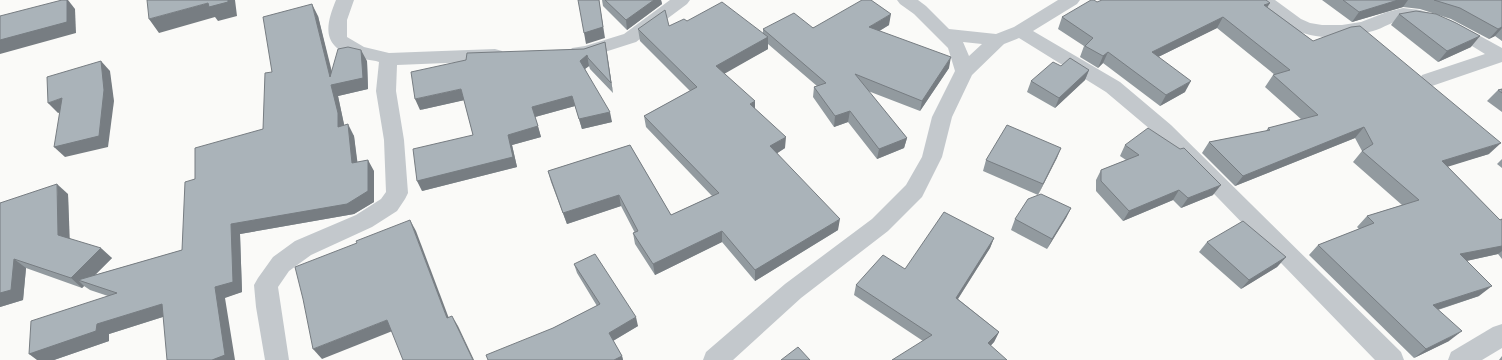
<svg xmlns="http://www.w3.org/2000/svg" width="1502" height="360" viewBox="0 0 1502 360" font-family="'PT Sans Narrow',sans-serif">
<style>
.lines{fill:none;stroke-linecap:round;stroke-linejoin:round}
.minor{fill:#c3c8cc;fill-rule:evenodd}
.wall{fill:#929a9f}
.shaded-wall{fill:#777d82}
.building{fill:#aab3b9;stroke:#777d82}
</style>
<rect width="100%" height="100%" fill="#fafaf8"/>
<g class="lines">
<g class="minor">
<path d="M 336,0 L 354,0 L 347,20 L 347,37 L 364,47 L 389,53 L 495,49 L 502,51 L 504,55 L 502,59 L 495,61 L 397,65 L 396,91 L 404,140 L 408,193 L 405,199 L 397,211 L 372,227 L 311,255 L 289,271 L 278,287 L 289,360 L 265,360 L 256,307 L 254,285 L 258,278 L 273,257 L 295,241 L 356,215 L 381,199 L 386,192 L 384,140 L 376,91 L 379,62 C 371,59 362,60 354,57 C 322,46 325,27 336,0 Z"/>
<polygon points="670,0 690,0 687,4 636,42 586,58 572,56 569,52 572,48 585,46 624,34"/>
<path d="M 897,0 L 918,0 L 926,6 L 949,29 L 996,34 L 1014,27 L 1058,0 L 1080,0 L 1077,4 L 1033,31 L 1120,82 L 1171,125 L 1401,352 L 1404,360 L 1375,360 L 1157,135 L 1106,92 L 1019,38 L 1004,44 L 972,75 L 952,117 L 942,157 L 922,197 L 888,231 L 801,298 L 733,360 L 703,360 L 706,352 L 785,284 L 872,219 L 906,185 L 922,157 L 932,117 L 955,71 L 948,48 L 914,14 L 900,4 ZM 963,42 L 982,44 L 969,56 Z"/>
<path d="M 1254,0 L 1275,0 L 1301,19 L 1310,23 L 1322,25 L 1342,25 L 1361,22 L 1387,12 L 1403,8 L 1420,10 L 1451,20 L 1502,48 L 1502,62 L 1429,87 L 1422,85 L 1420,80 L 1422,75 L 1485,54 C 1462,40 1435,21 1407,20 C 1395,19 1384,28 1373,31 C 1346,39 1315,41 1289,27 C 1277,21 1268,11 1257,4 Z"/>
<polygon points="1502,324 1502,348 1482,360 1448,360 1451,352 1493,327"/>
</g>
</g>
<g class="wall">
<polygon points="602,0 661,0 662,4 627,30 603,6"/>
<polygon points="1322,0 1502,0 1502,41 1495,36 1489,39 1451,19 1420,9 1403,7 1352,22"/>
<polygon points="1097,2 1267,7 1313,41 1489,154 1447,166 1500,220 1502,219 1502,259 1498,254 1466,261 1479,296 1438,310 1449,341 1414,358 1309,255 1318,245 1359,229 1357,227 1367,216 1402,205 1353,162 1362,151 1355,138 1235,186 1202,153 1209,142 1266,131 1268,128 1302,120 1265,87 1273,75 1275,75 1217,28 1158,57 1185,92 1160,106 1103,63 1098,68 1080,57 1084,46 1058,29 1062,17"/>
<polygon points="1399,14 1471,47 1438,62 1391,25"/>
<polygon points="318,16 331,71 367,61 368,89 338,96 344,125 354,136 357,162 374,171 374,202 354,214 240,234 242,292 109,334 109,341 54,360 37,360 108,296 90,290 84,286 82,288 26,268 23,300 0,307 0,203 68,194 69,238 112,258 95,275 182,250 195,179 263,129 272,72"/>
<polygon points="687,21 763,34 763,29 889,25 879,31 949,68 920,111 868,91 907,138 904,148 877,159 848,122 834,127 813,97 814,87 817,86 768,44 768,49 724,73 755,109 785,148 777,153 838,230 755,281 722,242 655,275 635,244 633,233 635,233 621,206 567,224 551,182 548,171 630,145 671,215 712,196 646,127 644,116 690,91 640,41 638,29 669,26"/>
<polygon points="605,42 613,93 590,69 589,66 585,69 612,122 582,129 575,106 535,117 541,137 512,145 517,167 422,191 473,135 464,100 420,110 584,49"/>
<polygon points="1089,70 1085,80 1055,108 1027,92 1031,81"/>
<polygon points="1502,89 1502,112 1487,101 1498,90"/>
<polygon points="1125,145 1213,195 1181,208 1173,200 1123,221 1096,191 1096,180 1101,170 1126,160 1120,156"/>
<polygon points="1061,148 1038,195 983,171 986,160"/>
<polygon points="1502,159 1502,168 1497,164"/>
<polygon points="1071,208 1066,218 1047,249 1011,230 1015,219"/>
<polygon points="994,238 990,248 958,299 999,332 994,342 991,345 923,341 854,295 856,285 905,269"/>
<polygon points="1207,242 1286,257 1277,267 1241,289 1199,252"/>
<polygon points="574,264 638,326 613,341 622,356 623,360 488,360 553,328 597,306 577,273"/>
<polygon points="1502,356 1502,360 1499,360"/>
</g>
<g class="shaded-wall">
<polygon points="67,0 68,0 75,9 76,33 0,54 0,40"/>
<polygon points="228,0 235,0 237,16 218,21 215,17 159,33 149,19 208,3"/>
<polygon points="599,0 605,38 586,44 584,33"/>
<polygon points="654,0 661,0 662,4 627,30 626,20"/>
<polygon points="1398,0 1408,0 1403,7 1352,22 1359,12"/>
<polygon points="1270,3 1263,14 1264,5"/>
<polygon points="312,4 318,16 335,84 361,50 367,61 368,89 338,96 344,124 345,138 338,127 330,77"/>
<polygon points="891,14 889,25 868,38 869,27"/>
<polygon points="1223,17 1217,28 1146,63 1152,52"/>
<polygon points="1502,27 1502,28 1495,36 1489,39 1498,29"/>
<polygon points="1480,36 1471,47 1438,62 1447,51"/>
<polygon points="768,37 768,49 717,78 716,66"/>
<polygon points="605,42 607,53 613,93 611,83"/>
<polygon points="1108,52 1103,63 1098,68 1103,56"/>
<polygon points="587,55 589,66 582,71 580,61"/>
<polygon points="951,57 949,68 920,111 922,101"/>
<polygon points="101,61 110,71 114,101 108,147 65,157 54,147"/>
<polygon points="1089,70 1085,80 1055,108 1059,98"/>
<polygon points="1191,81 1185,92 1160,106 1166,95"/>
<polygon points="461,89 465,100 420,110 415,99"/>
<polygon points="572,96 575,106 535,117 532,107"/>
<polygon points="62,98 72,109 58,113 48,103"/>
<polygon points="755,101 755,113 750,104"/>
<polygon points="850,111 848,122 834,127 835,116"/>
<polygon points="610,112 612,122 582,129 579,119"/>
<polygon points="348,124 354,136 359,174 352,163"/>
<polygon points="538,126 541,137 512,145 517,167 422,191 417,181 508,135"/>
<polygon points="1364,127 1355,138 1235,186 1243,176"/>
<polygon points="786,137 785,148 770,158 770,146"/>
<polygon points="907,138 904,148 877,159 879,149"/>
<polygon points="1501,143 1489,154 1431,172 1442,161"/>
<polygon points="1061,148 1057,158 1038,195 1043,184"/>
<polygon points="368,160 374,171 374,202 354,214 240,234 242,292 225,298 235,360 212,360 215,287 231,224"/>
<polygon points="57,184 68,194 70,245 58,235"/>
<polygon points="1221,185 1213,195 1181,208 1188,198"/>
<polygon points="1179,190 1173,200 1123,221 1129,211"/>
<polygon points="619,195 621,206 567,224 563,213"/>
<polygon points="1071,208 1066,218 1047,249 1052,239"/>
<polygon points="840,219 838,230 755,281 755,270"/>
<polygon points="410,220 416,231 453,329 447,318"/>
<polygon points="722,231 722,242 655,275 653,264"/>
<polygon points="994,238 990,248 952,308 956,298"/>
<polygon points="1502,246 1502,251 1498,254 1448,265 1460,254"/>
<polygon points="101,248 112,258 87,283 78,280 84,286 82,288 71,278"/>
<polygon points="1286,257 1277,267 1241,289 1249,280"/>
<polygon points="14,259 26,268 23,300 0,307 0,293"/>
<polygon points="1492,286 1479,296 1421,315 1433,305"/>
<polygon points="162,304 172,314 109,334 109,341 54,360 37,360 29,354 97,324"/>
<polygon points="452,316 458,326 474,360 473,360"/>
<polygon points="636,317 638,326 611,342 609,333"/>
<polygon points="387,320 395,330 322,359 313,349"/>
<polygon points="1462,331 1449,341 1414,358 1426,349"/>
<polygon points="999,332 994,342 984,353 988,343"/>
<polygon points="622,356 623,360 614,360"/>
</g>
<g class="building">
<polygon points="62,0 67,0 67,22 0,40 0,16"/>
<polygon points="147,0 228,0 228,2 209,7 208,3 149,19"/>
<polygon points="578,0 599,0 603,27 584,33"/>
<polygon points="605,0 654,0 626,20"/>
<polygon points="862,0 871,0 891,14 869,27 951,57 922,101 855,74 907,138 879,149 850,111 835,116 814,87 826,83 763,29 794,13 813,28"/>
<polygon points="1091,0 1094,0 1097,2 1102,0 1266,0 1270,3 1264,5 1313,41 1351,27 1360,26 1501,143 1442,161 1500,220 1502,219 1502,246 1460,254 1492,286 1433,305 1462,331 1426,349 1318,245 1374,223 1367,216 1419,200 1362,151 1373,144 1364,127 1243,176 1209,142 1270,130 1268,128 1318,115 1273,75 1290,70 1223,17 1152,52 1191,81 1166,95 1108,52 1103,56 1085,46 1093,38 1062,17"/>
<polygon points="1343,0 1398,0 1359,12"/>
<polygon points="1434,0 1502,0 1502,27 1498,29 1460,8"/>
<polygon points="722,2 768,37 716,66 755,101 750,104 786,137 770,146 840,219 755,270 722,231 653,264 633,233 638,231 619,195 563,213 548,171 630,145 671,215 719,193 644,116 697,87 638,29 665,10 669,26 684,19 687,21"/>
<polygon points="312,4 330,77 338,49 348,47 361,50 363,78 331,85 338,113 338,127 348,124 352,163 368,160 368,191 347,204 231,224 233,282 215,287 225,355 212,360 167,360 162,304 97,324 96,331 29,354 31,321 117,293 78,280 182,250 185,182 195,179 195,148 263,129 265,73 272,72 263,17"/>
<polygon points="1416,11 1436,14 1456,23 1480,36 1447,51 1399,14"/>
<polygon points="605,42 611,83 588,58 587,55 580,61 610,112 579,119 572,96 532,107 538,126 508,135 513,157 417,181 413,149 473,135 461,89 415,99 411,72 466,60 467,53 584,49"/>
<polygon points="1070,58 1089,70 1059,98 1031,81 1053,62 1061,66"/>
<polygon points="101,61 104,90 99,136 54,147 62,98 48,103 47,77"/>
<polygon points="1502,89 1502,93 1498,90"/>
<polygon points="1007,125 1061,148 1043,184 986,160"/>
<polygon points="1148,128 1180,149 1184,148 1221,185 1188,198 1179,190 1129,211 1101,181 1101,170 1139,155 1125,145"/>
<polygon points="57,184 58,235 101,248 71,278 14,259 11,290 0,293 0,203"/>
<polygon points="1041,194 1071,208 1052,239 1015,219 1028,199"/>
<polygon points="944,212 994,238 956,298 999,332 988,343 1007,360 892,360 932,335 856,285 883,255 905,269"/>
<polygon points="410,220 447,318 452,316 473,360 403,360 387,320 313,349 303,299 295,267 357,243 356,241"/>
<polygon points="1243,221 1286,257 1249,280 1207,242"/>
<polygon points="595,254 636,317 609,333 622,356 614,360 488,360 486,355 553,328 600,304 574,264"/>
<polygon points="798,347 810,360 781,360"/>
</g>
</svg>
